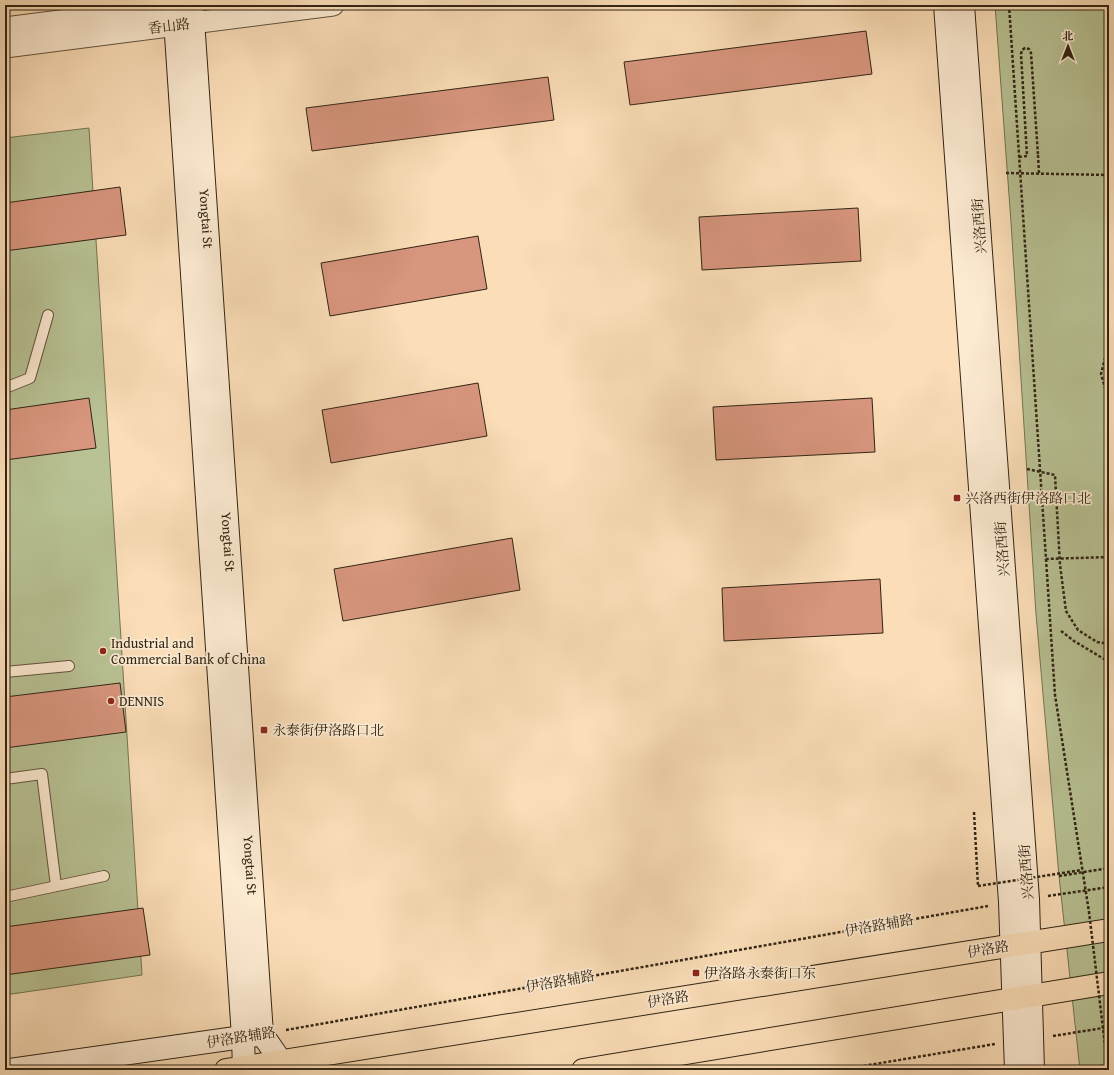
<svg xmlns="http://www.w3.org/2000/svg" width="1114" height="1075" viewBox="0 0 1114 1075" font-family="'Gentium Book Plus','Noto Serif SC',serif">
<style>
.green{fill:#b8c294;stroke:#747454}
.building{fill:#d8967e;stroke:#312514}
.lines{fill:none;stroke-linecap:round;stroke-linejoin:round}
.lane-casing{stroke:#64533d;stroke-width:12}
.street-casing{stroke:#64533d;stroke-width:23}
.secondary-casing{stroke:#312514;stroke-width:24}
.primary-casing{stroke:#312514;stroke-width:24}
.path{stroke:#312514;stroke-width:2.5;stroke-dasharray:3 2;stroke-linecap:butt}
.lane{stroke:#fcead1;stroke-width:10}
.street{stroke:#fcead1;stroke-width:21}
.secondary{stroke:#fcead1;stroke-width:22}
.primary{stroke:#fbdeb8;stroke-width:22}
.path-bridge{stroke:#312514;stroke-width:2.5;stroke-dasharray:3 2;stroke-linecap:butt}
.poi-dot{fill:#8f2418;stroke:#fcead1;stroke-width:1.5}
.labels{text-anchor:middle;stroke-width:3.5;stroke-linejoin:round;paint-order:stroke}
.street-label{font-size:14px;fill:#312514;stroke:#fcead1}
.poi-label{font-size:14px;fill:#312514;stroke:#fcead1;text-anchor:start}
</style>
<rect width="100%" height="100%" fill="#fbdeb8"/>
<filter id="stains"><feTurbulence type="fractalNoise" baseFrequency=".005" numOctaves="4"/><feColorMatrix values="0 0 0 0 .2 0 0 0 0 .09 0 0 0 0 .02 0 0 0 .5 -.17"/></filter>
<radialGradient id="worn" r=".72"><stop offset=".6" stop-color="#630" stop-opacity="0"/><stop offset="1" stop-color="#630" stop-opacity=".3"/></radialGradient>
<g class="green">
<polygon points="995,5 1109,5 1109,1070 1080,1070 1059,876 1036,614 1011,222"/>
<polygon points="89,128 142,975 5,995 5,138"/>
</g>
<g class="building">
<polygon points="866,31 872,74 630,105 624,62"/>
<polygon points="548,77 554,120 312,151 306,108"/>
<polygon points="120,187 126,235 5,251 5,203"/>
<polygon points="858,208 861,261 702,270 699,217"/>
<polygon points="478,236 487,289 330,316 321,263"/>
<polygon points="478,383 487,436 331,463 322,410"/>
<polygon points="89,398 96,448 5,460 5,410"/>
<polygon points="872,398 875,452 716,460 713,407"/>
<polygon points="512,538 520,590 343,621 334,569"/>
<polygon points="880,579 883,633 724,641 722,588"/>
<polygon points="120,683 126,732 5,748 5,697"/>
<polygon points="143,908 150,955 5,975 5,927"/>
</g>
<g class="lines">
<g class="lane-casing">
<g id="lane">
<polyline points="5,388 30,378 48,315"/>
<polyline points="5,672 69,666"/>
<polyline points="5,779 42,774 56,886"/>
<polyline points="5,897 104,876"/>
</g>
</g>
<g class="street-casing">
<g id="street">
<polyline points="5,28 186,5"/>
<polyline points="5,47 333,5"/>
</g>
</g>
<g class="secondary-casing">
<g id="secondary">
<polyline points="174,5 243,1037 244,1070"/>
<path id="s1" d="M 192,5 L 262,1034 L 287,1070"/>
<polyline points="945,5 1010,902 1016,1070"/>
<polyline points="963,5 1028,899 1033,1070"/>
<polyline points="10,1070 257,1035"/>
</g>
</g>
<g class="primary-casing">
<g id="primary">
<polyline points="226,1070 1109,930"/>
<polyline points="583,1070 1109,983"/>
</g>
</g>
<g class="path">
<polyline points="1038,155 1039,173"/>
<polyline points="1006,173 1109,175"/>
<polyline points="1109,343 1101,374 1109,401"/>
<polyline points="1027,469 1055,475 1060,565 1066,611 1078,630 1097,642 1109,644"/>
<polyline points="1061,631 1074,641 1109,662"/>
<polyline points="974,812 978,886"/>
<polyline points="1059,876 1109,868"/>
<polyline points="1048,896 1109,887"/>
<polyline points="286,1030 988,906"/>
<polyline points="1053,1036 1109,1027"/>
<polyline points="1080,1069 1109,1065"/>
<polyline points="839,1070 995,1044"/>
</g>
<use href="#lane" class="lane"/>
<use href="#street" class="street"/>
<use href="#secondary" class="secondary"/>
<use href="#primary" class="primary"/>
<g class="path-bridge">
<polyline points="1009,5 1046,559 1109,557"/>
<polyline points="1019,157 1027,156 1021,54 1022,50 1025,48 1029,49 1031,53 1038,155"/>
<polyline points="1046,559 1055,695 1089,912 1108,1070"/>
<polyline points="978,886 1082,870"/>
</g>
</g>
<g class="poi-dot">
<rect x="953" y="494" width="8" height="8" rx="2"/>
<circle cx="103" cy="651" r="4"/>
<circle cx="111" cy="701" r="4"/>
<rect x="260" y="726" width="8" height="8" rx="2"/>
<rect x="692" y="969" width="8" height="8" rx="2"/>
</g>
<g class="labels">
<g class="street-label">
<text transform="translate(169 26) rotate(-7)" y="5">香山路</text>
<text dy="5" stroke="none"><textPath href="#s1" startOffset="214">Yongtai St</textPath></text>
<text transform="translate(979 226) rotate(-94)" y="5">兴洛西街</text>
<text dy="5" stroke="none"><textPath href="#s1" startOffset="538">Yongtai St</textPath></text>
<text transform="translate(1002 549) rotate(-94)" y="5">兴洛西街</text>
<text dy="5" stroke="none"><textPath href="#s1" startOffset="862">Yongtai St</textPath></text>
<text transform="translate(1026 872) rotate(-94)" y="5">兴洛西街</text>
<text transform="translate(879 925) rotate(-10)" y="5">伊洛路辅路</text>
<text transform="translate(988 949) rotate(-9)" y="5">伊洛路</text>
<text transform="translate(560 981) rotate(-10)" y="5">伊洛路辅路</text>
<text transform="translate(668 999) rotate(-9)" y="5">伊洛路</text>
<text transform="translate(241 1037) rotate(-9)" y="5">伊洛路辅路</text>
</g>
<g class="poi-label">
<text x="965" y="503">兴洛西街伊洛路口北</text>
<text x="111" y="648">Industrial and<tspan x="111" dy="16">Commercial Bank of China</tspan></text>
<text x="119" y="706">DENNIS</text>
<text x="272" y="735">永泰街伊洛路口北</text>
<text x="704" y="978">伊洛路永泰街口东</text>
</g>
</g>
<rect width="1114" height="1075" fill="none" stroke="#fbdeb8" stroke-width="20"/>
<rect x="6" y="6" width="1102" height="1063" fill="none" stroke="#312514" stroke-width="2"/>
<rect x="10" y="10" width="1094" height="1055" fill="none" stroke="#312514"/>
<g transform="translate(1068 46)" stroke="#fcead1" stroke-width="3" paint-order="stroke">
<path d="M0-3L7 15L0 10L-7 15Z" fill="#312514"/>
<text y="-6" font-size="11" font-weight="bold" text-anchor="middle" fill="#312514">北</text>
</g>
<rect width="100%" height="100%" filter="url(#stains)"/>
<rect width="100%" height="100%" fill="url(#worn)"/>
</svg>
